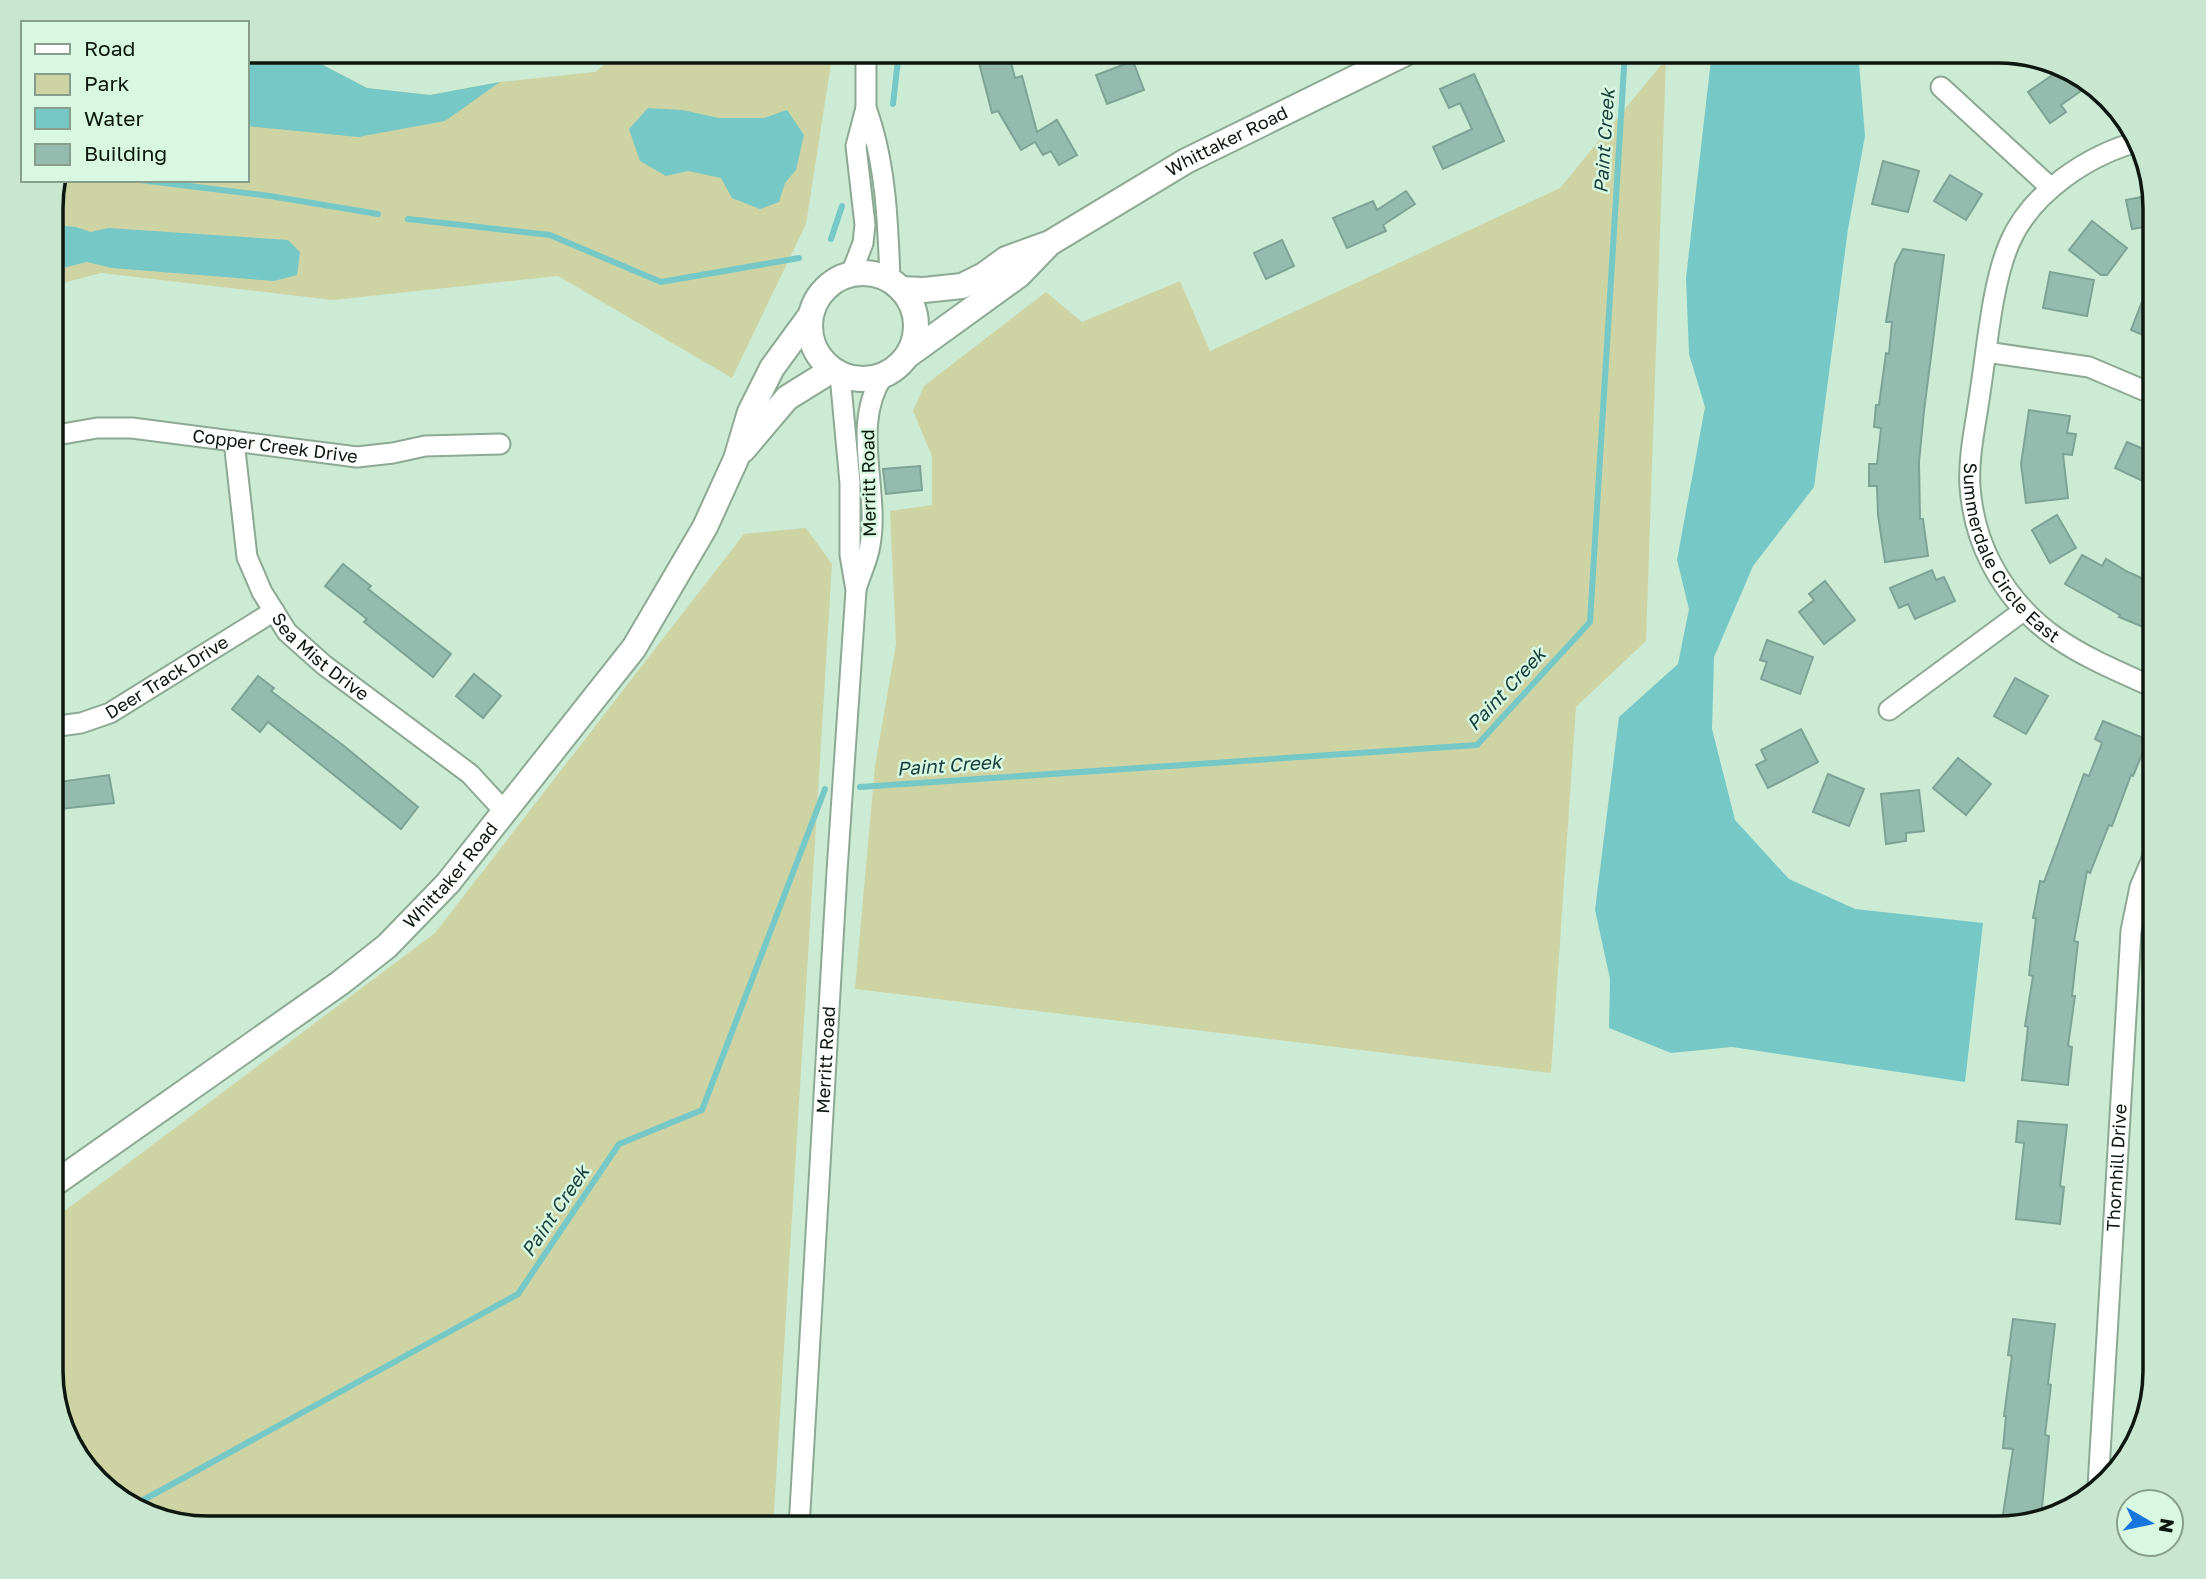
<svg xmlns="http://www.w3.org/2000/svg" width="2206" height="1579" viewBox="0 0 2206 1579" font-family="'Golos Text',sans-serif">
<style>
.green{fill:#ced3a4}
.water{fill:#75c8c6}
.lines{fill:none;stroke-linecap:round;stroke-linejoin:round}
.stream{stroke:#75c8c6;stroke-width:6}
.building{fill:#95bbaf;stroke:#7da296;stroke-width:2}
.minor-casing{stroke:#8ca994;stroke-width:23}
.major-casing{stroke:#8ca994;stroke-width:28}
.minor{stroke:#fff;stroke-width:19}
.major{stroke:#fff;stroke-width:24}
.labels{text-anchor:middle;stroke-width:5;stroke-linejoin:round;paint-order:stroke}
.street-label{font-size:18px;fill:#0c170f;stroke:#d9f8e1}
.water-label{font-size:19px;font-style:italic;fill:#18403f;stroke:#d9f8e1}
.rim{fill:none;stroke:#0c170f;stroke-width:3.5}
</style>
<rect width="100%" height="100%" fill="#ccebd4"/>
<g class="green">
<polygon points="247,51 296,51 367,88 430,95 500,82 595,72 622,51 833,51 806,224 732,378 558,276 333,300 101,273 51,286 51,198 56,180 247,180"/>
<polygon points="1666,59 1646,641 1576,707 1551,1073 855,989 875,766 896,644 890,511 932,505 932,456 913,411 924,386 1046,292 1082,322 1180,281 1210,351 1560,188"/>
<polygon points="806,528 832,564 773,1528 208,1528 113,1496 72,1449 51,1381 51,1221 435,933 744,534"/>
</g>
<g class="water">
<polygon points="247,51 296,51 367,88 430,95 500,82 445,121 358,137 247,126"/>
<polygon points="1712,51 1858,51 1865,136 1848,229 1814,487 1753,566 1714,657 1712,729 1735,820 1789,879 1855,909 1983,923 1965,1082 1732,1047 1671,1053 1609,1028 1610,979 1595,910 1619,717 1678,664 1689,609 1677,560 1705,407 1689,354 1686,278"/>
<polygon points="648,108 682,110 719,118 764,118 787,110 804,135 796,170 785,183 779,202 760,209 732,198 721,178 688,171 666,176 640,161 629,129"/>
<polygon points="51,225 76,227 91,232 108,228 288,240 300,252 297,275 274,281 112,268 87,262 51,271"/>
</g>
<g class="lines">
<g class="stream">
<polyline points="893,104 899,51"/>
<polyline points="140,180 270,196 378,214"/>
<polyline points="408,219 550,235 661,282 799,258"/>
<polyline points="831,239 842,206"/>
<polyline points="860,787 1477,745 1590,622 1625,51"/>
<polyline points="136,1504 518,1294 619,1144 702,1110 825,789"/>
</g>
</g>
<g class="building">
<polygon points="976,51 1008,51 1015,78 1022,76 1037,132 1057,120 1077,155 1059,165 1051,151 1043,155 1035,142 1021,150 998,111 992,113"/>
<polygon points="1133,61 1144,90 1107,104 1096,75"/>
<polygon points="2058,71 2069,75 2081,91 2061,105 2066,112 2050,123 2028,92"/>
<polygon points="1474,74 1504,141 1443,169 1433,147 1472,129 1460,103 1449,108 1440,89"/>
<polygon points="1883,161 1919,171 1908,212 1872,204"/>
<polygon points="1950,175 1982,194 1966,220 1934,201"/>
<polygon points="1406,191 1415,204 1383,225 1386,231 1347,248 1333,218 1373,201 1377,210"/>
<polygon points="2152,195 2155,225 2132,229 2126,200"/>
<polygon points="2092,221 2127,248 2107,275 2101,275 2069,250"/>
<polygon points="1282,240 1294,266 1266,279 1254,253"/>
<polygon points="1903,249 1944,255 1924,411 1919,462 1920,519 1923,519 1928,556 1885,562 1878,515 1877,486 1869,486 1869,464 1877,464 1881,428 1874,427 1876,405 1879,405 1886,353 1889,354 1892,322 1886,322 1895,264"/>
<polygon points="2154,271 2155,271 2155,340 2131,330"/>
<polygon points="2050,272 2094,280 2087,316 2043,308"/>
<polygon points="2029,410 2070,416 2067,433 2076,434 2072,455 2063,454 2068,498 2026,503 2021,464"/>
<polygon points="2127,442 2155,454 2155,471 2149,484 2115,468"/>
<polygon points="920,466 922,490 886,494 883,469"/>
<polygon points="2057,515 2076,548 2050,563 2032,530"/>
<polygon points="2082,555 2102,566 2106,559 2128,572 2155,584 2155,632 2119,617 2120,615 2065,584"/>
<polygon points="343,564 371,586 368,589 451,654 433,677 364,622 367,619 325,586"/>
<polygon points="1932,570 1936,580 1944,577 1955,601 1915,619 1908,604 1899,608 1890,588"/>
<polygon points="1825,581 1855,620 1824,644 1799,612 1814,600 1809,594"/>
<polygon points="1767,640 1813,657 1800,694 1761,679 1767,662 1760,660"/>
<polygon points="474,674 501,696 483,718 456,696"/>
<polygon points="258,676 274,688 271,691 344,746 418,807 401,829 268,722 260,732 232,709"/>
<polygon points="2015,678 2048,696 2026,734 1994,716"/>
<polygon points="2103,721 2148,740 2133,776 2131,775 2112,826 2109,825 2090,873 2087,871 2074,941 2078,942 2072,996 2075,996 2068,1046 2072,1047 2068,1085 2022,1080 2028,1027 2025,1026 2033,976 2029,975 2036,918 2033,918 2040,881 2044,882 2084,774 2089,776 2102,743 2095,739"/>
<polygon points="1801,729 1818,762 1768,788 1756,765 1766,760 1761,750"/>
<polygon points="1958,758 1991,784 1966,815 1933,788"/>
<polygon points="1828,774 1864,789 1849,826 1813,812"/>
<polygon points="109,775 114,803 51,810 51,783"/>
<polygon points="1919,790 1924,831 1906,833 1906,841 1886,844 1881,794"/>
<polygon points="2018,1121 2067,1125 2060,1186 2064,1187 2060,1224 2016,1219 2024,1143 2016,1142"/>
<polygon points="2013,1319 2055,1324 2048,1384 2051,1385 2045,1435 2049,1436 2041,1518 2018,1523 2002,1521 2013,1449 2003,1448 2006,1416 2004,1416 2012,1356 2008,1355"/>
</g>
<g class="lines">
<g class="minor-casing">
<g id="minor">
<polyline points="1941,87 2051,188"/>
<path d="M 866,108 C 886,162 888,224 890,280"/>
<path id="s1" d="M 2140,141 C 2088,155 2032,192 2010,242 C 1992,282 1987,349 1980,393 C 1976,423 1968,456 1970,487 C 1972,513 1979,540 1991,563 C 2028,635 2086,657 2155,688"/>
<polyline points="851,274 863,243 865,225 856,146 866,108 866,51"/>
<polyline points="1986,352 2089,367 2155,395"/>
<path id="s2" d="M 51,436 L 97,428 L 132,428 L 357,457 L 393,453 L 425,446 L 500,444"/>
<path id="s3" d="M 234,441 L 247,557 L 262,592 L 287,632 L 324,665 L 470,774 L 505,812"/>
<path d="M 857,586 C 861,573 868,559 870,545 C 880,490 850,425 883,376"/>
<polyline points="1889,710 2023,611"/>
<path id="s4" d="M 51,727 L 81,723 L 110,713 L 274,611"/>
<path id="s5" d="M 2098,1487 L 2131,931 L 2140,887 L 2155,852"/>
<path id="s6" d="M 799,1528 L 837,871 L 856,590 L 850,555 L 850,483 L 840,375"/>
</g>
</g>
<g class="major-casing">
<g id="major">
<circle cx="863" cy="326" r="53"/>
<path id="s7" d="M 901,289 L 924,290 L 962,286 L 984,275 L 1006,259 L 1050,243 L 1186,161 L 1410,51"/>
<polyline points="907,356 1019,275 1046,247"/>
<polyline points="743,450 787,398 832,370"/>
<path id="s8" d="M 51,1186 L 340,983 L 387,946 L 448,883 L 634,648 L 705,527 L 736,459 L 750,412 L 772,368 L 810,316"/>
</g>
</g>
<use href="#minor" class="minor"/>
<use href="#major" class="major"/>
</g>
<g class="labels">
<g class="street-label">
<text dy="6" stroke="none"><textPath href="#s7" startOffset="364">Whittaker Road</textPath></text>
<text dy="6" stroke="none"><textPath href="#s2" startOffset="226">Copper Creek Drive</textPath></text>
<text transform="translate(869 483) rotate(-91)" y="6">Merritt Road</text>
<text dy="6" stroke="none"><textPath href="#s1" startOffset="497">Summerdale Circle East</textPath></text>
<text dy="6" stroke="none"><textPath href="#s3" startOffset="243">Sea Mist Drive</textPath></text>
<text dy="6" stroke="none"><textPath href="#s4" startOffset="128">Deer Track Drive</textPath></text>
<text dy="6" stroke="none"><textPath href="#s8" startOffset="508">Whittaker Road</textPath></text>
<text dy="6" stroke="none"><textPath href="#s6" startOffset="469">Merritt Road</textPath></text>
<text dy="6" stroke="none"><textPath href="#s5" startOffset="320">Thornhill Drive</textPath></text>
</g>
<g class="water-label">
<text transform="translate(1604 141) rotate(-86)" y="7">Paint Creek</text>
<text transform="translate(1506 689) rotate(-47)" y="7">Paint Creek</text>
<text transform="translate(949 765) rotate(-4)" y="7">Paint Creek</text>
<text transform="translate(555 1211) rotate(-56)" y="7">Paint Creek</text>
</g>
</g>
<path d="M0 0H2206V1579H0ZM208 63H1998A145 145 0 0 1 2143 208V1371A145 145 0 0 1 1998 1516H208A145 145 0 0 1 63 1371V208A145 145 0 0 1 208 63Z" fill="#c9e6d0" fill-rule="evenodd"/>
<path class="rim" d="M208 63H1998A145 145 0 0 1 2143 208V1371A145 145 0 0 1 1998 1516H208A145 145 0 0 1 63 1371V208A145 145 0 0 1 208 63Z"/>
<rect x="21" y="21" width="228" height="161" fill="#d9f8e1" stroke="#879e8d" stroke-width="2"/>
<rect x="35" y="44" width="35" height="10" fill="#ffffff" stroke="#879e8d" stroke-width="2"/>
<text x="84" y="56" font-size="21" fill="#0c170f">Road</text>
<rect x="35" y="74" width="35" height="21" fill="#ced3a4" stroke="#879e8d" stroke-width="2"/>
<text x="84" y="91" font-size="21" fill="#0c170f">Park</text>
<rect x="35" y="108" width="35" height="21" fill="#75c8c6" stroke="#879e8d" stroke-width="2"/>
<text x="84" y="126" font-size="21" fill="#0c170f">Water</text>
<rect x="35" y="144" width="35" height="21" fill="#95bbaf" stroke="#879e8d" stroke-width="2"/>
<text x="84" y="161" font-size="21" fill="#0c170f">Building</text>
<g transform="translate(2150 1523) rotate(99)"><circle r="33" fill="#d9f8e1" stroke="#879e8d" stroke-width="2"/>
<path d="M0-5L12 26L0 18L-12 26Z" fill="#1875de"/>
<text y="-10" font-size="19" font-weight="bold" text-anchor="middle" fill="#0c170f">N</text>
</g>
</svg>
